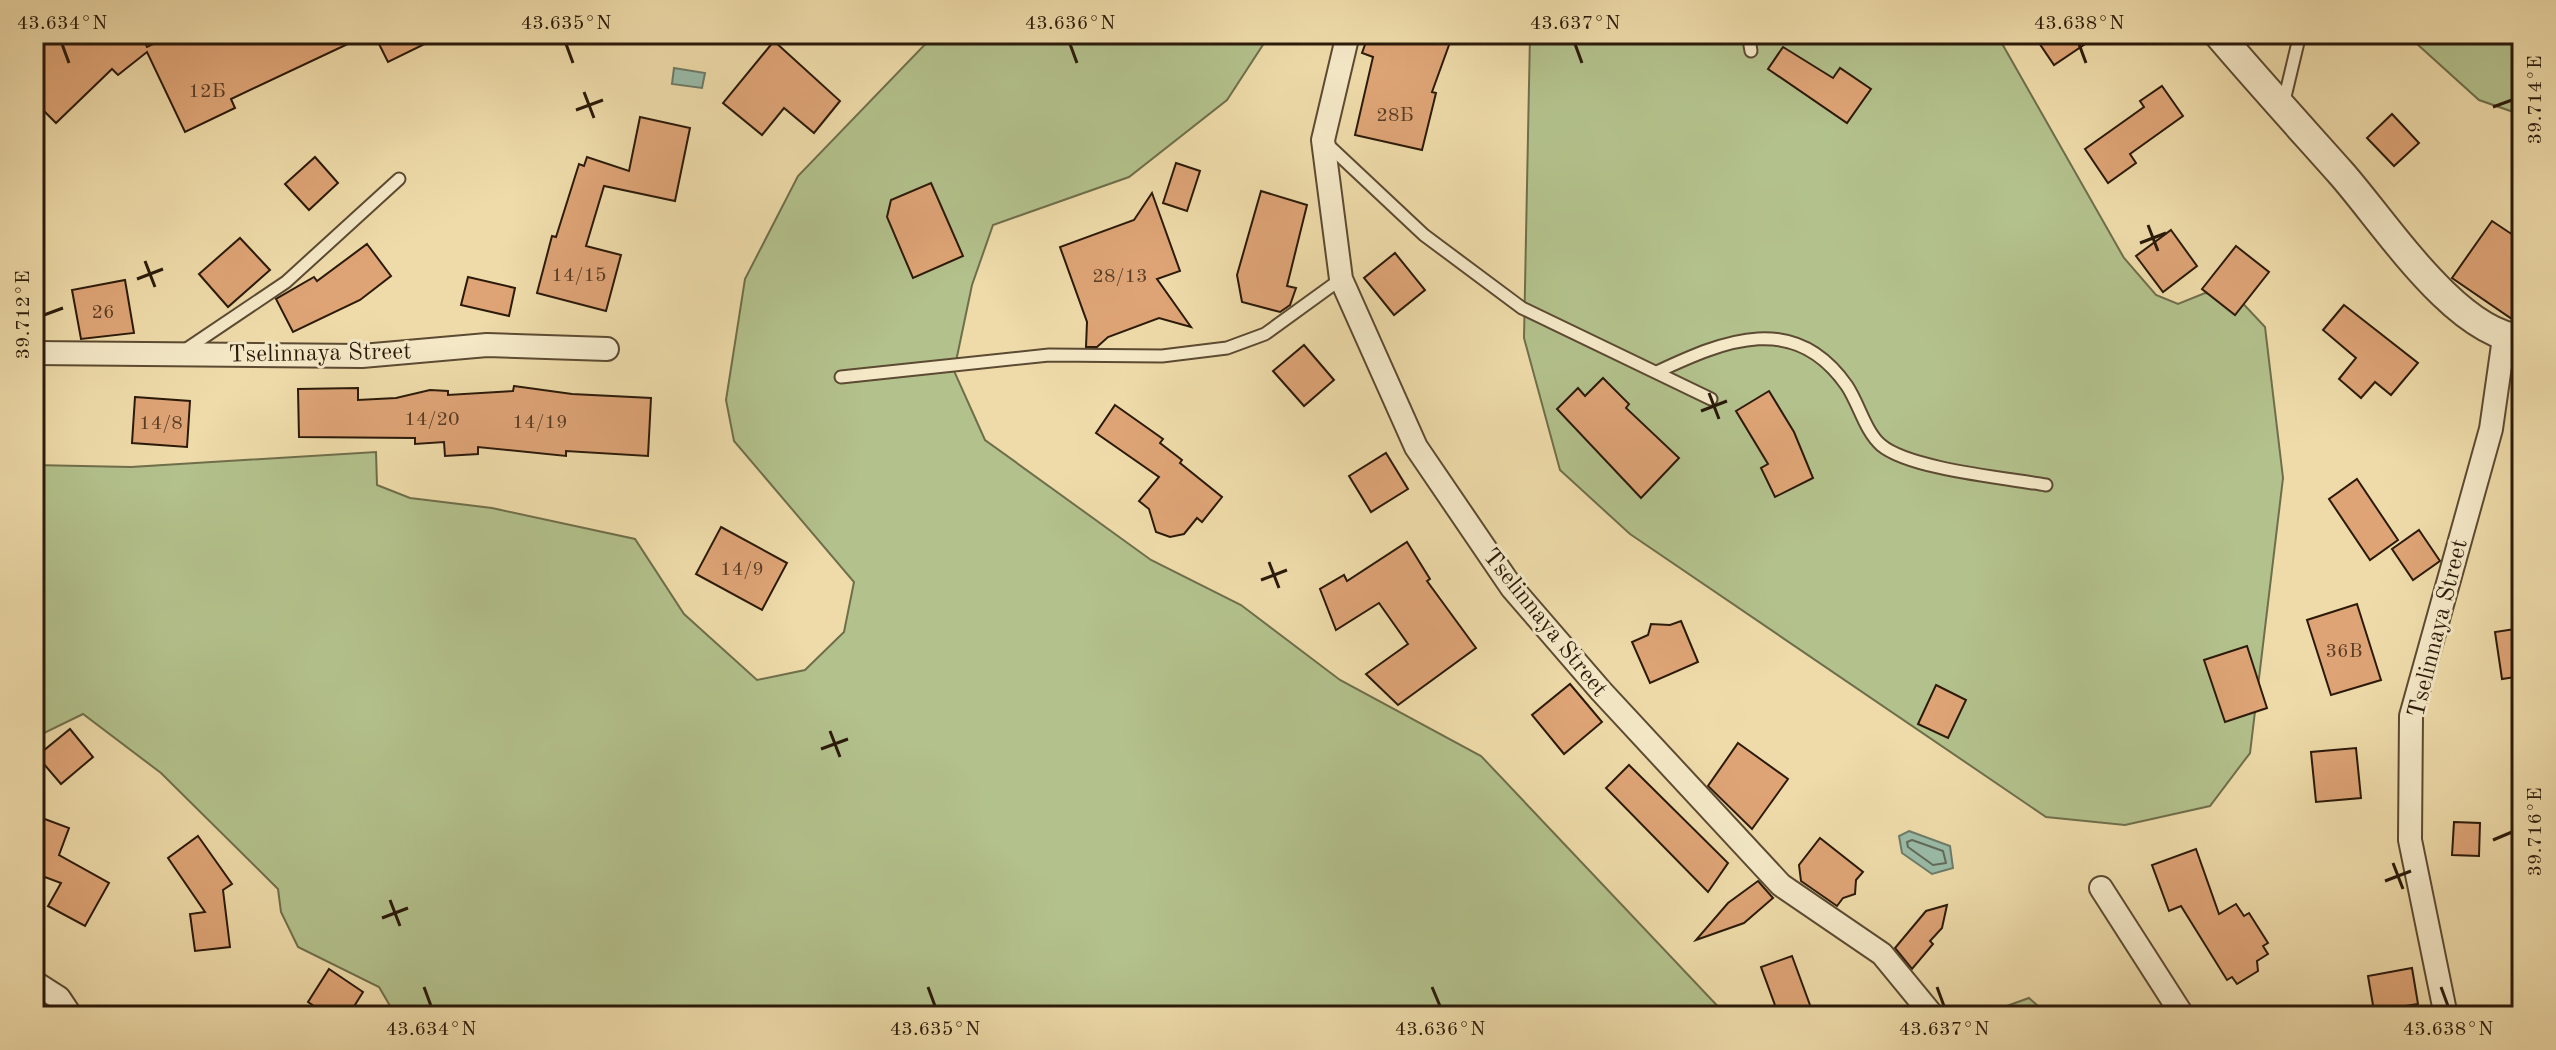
<svg xmlns="http://www.w3.org/2000/svg" width="2556" height="1050" viewBox="0 0 2556 1050" font-family="'Old Standard TT',serif">
<style>
.green{fill:#b3c18c;stroke:#6f6e4b;stroke-width:2}
.water{fill:#99bba8;stroke:#6d7b69;stroke-width:2}
.lines{fill:none;stroke-linecap:round;stroke-linejoin:round}
.shore{stroke:#626a59;stroke-width:2}
.building{fill:#dea476;stroke:#2b1a0a;stroke-width:2}
.service-casing{stroke:#5c4a32;stroke-width:15}
.minor-casing{stroke:#5c4a32;stroke-width:26}
.tertiary-casing{stroke:#5c4a32;stroke-width:32}
.service{stroke:#f4e8c7;stroke-width:11}
.minor{stroke:#f4e8c7;stroke-width:22}
.tertiary{stroke:#f4e8c7;stroke-width:28}
.ticks{fill:none;stroke:#2b1a0a;stroke-width:3}
.labels{text-anchor:middle;stroke-width:6;stroke-linejoin:round;paint-order:stroke}
.number-label{font-size:20px;fill:#583c25}
.street-label{font-size:24px;fill:#2b1a0a;stroke:#f4e8c7}
.neatline{fill:none;stroke:#2b1a0a;stroke-width:3}
.ticks-label{font-size:20px;text-anchor:middle;fill:#2b1a0a}
</style>
<rect width="100%" height="100%" fill="#eedba9"/>
<filter id="stains"><feTurbulence type="fractalNoise" baseFrequency=".0025" numOctaves="4"/><feColorMatrix values="0 0 0 0 .2 0 0 0 0 .09 0 0 0 0 .02 0 0 0 .5 -.17"/></filter>
<radialGradient id="worn" r=".72"><stop offset=".6" stop-color="#630" stop-opacity="0"/><stop offset="1" stop-color="#630" stop-opacity=".3"/></radialGradient>
<g class="green">
<polygon points="935,34 1270,34 1227,100 1129,177 993,225 972,285 954,371 985,440 1151,560 1241,605 1340,680 1481,756 1727,1016 396,1016 379,987 298,947 281,912 278,889 161,773 83,714 34,738 34,465 131,467 376,452 377,485 410,498 492,508 635,539 684,614 757,680 805,670 844,632 854,582 734,441 726,400 745,279 798,176"/>
<polygon points="1530,34 2001,34 2000,40 2124,258 2156,295 2178,304 2205,293 2235,295 2265,327 2283,478 2250,753 2210,806 2125,825 2046,817 1630,534 1560,470 1524,338"/>
<polygon points="2406,34 2522,34 2522,115 2479,100"/>
<polygon points="2029,998 2049,1016 1979,1016"/>
</g>
<g class="water">
<polygon points="674,68 705,73 702,88 672,84"/>
<polygon points="1909,831 1950,846 1953,868 1932,874 1902,853 1899,836"/>
</g>
<g class="lines">
<polygon class="shore" points="1912,840 1943,851 1946,863 1933,865 1908,847 1907,842"/>
</g>
<g class="building">
<polygon points="55,34 140,34 147,47 174,34 369,34 231,99 235,108 185,132 147,52 118,75 112,69 56,123 34,101 34,54"/>
<polygon points="374,34 445,34 388,62"/>
<polygon points="1369,34 1453,34 1432,92 1436,93 1422,150 1355,135 1373,57 1362,53"/>
<polygon points="2033,34 2100,34 2054,65"/>
<polygon points="774,41 840,101 814,133 784,108 762,135 723,103"/>
<polygon points="1783,47 1833,78 1840,68 1871,89 1847,123 1768,69"/>
<polygon points="2162,86 2183,116 2130,154 2136,163 2108,183 2085,149 2144,107 2140,101"/>
<polygon points="2392,114 2419,143 2394,166 2367,138"/>
<polygon points="640,117 690,128 675,201 604,186 586,246 621,255 606,311 537,293 552,236 556,237 579,164 584,166 587,157 629,171"/>
<polygon points="315,157 338,183 309,210 285,184"/>
<polygon points="1176,163 1200,171 1187,211 1163,203"/>
<polygon points="931,183 963,256 913,278 887,217 891,200"/>
<polygon points="1261,191 1307,205 1287,286 1296,288 1290,305 1280,312 1242,302 1237,275"/>
<polygon points="1152,193 1180,271 1157,279 1191,327 1159,318 1108,337 1097,347 1086,347 1087,322 1060,247 1134,220"/>
<polygon points="2492,221 2522,241 2522,304 2512,319 2452,278"/>
<polygon points="2171,230 2197,266 2163,292 2136,256"/>
<polygon points="240,238 270,270 228,307 199,274"/>
<polygon points="367,244 391,276 360,300 293,332 276,299 314,277 317,281"/>
<polygon points="2236,246 2269,272 2235,315 2202,289"/>
<polygon points="1395,253 1425,290 1394,315 1364,278"/>
<polygon points="468,277 515,288 509,316 461,305"/>
<polygon points="125,280 134,333 81,339 72,290"/>
<polygon points="2344,305 2418,363 2391,395 2375,382 2361,398 2339,379 2356,358 2323,330"/>
<polygon points="1304,345 1334,380 1304,406 1273,371"/>
<polygon points="1603,378 1629,404 1626,408 1679,458 1641,498 1557,409 1578,388 1585,396"/>
<polygon points="514,386 572,394 651,398 648,456 566,451 566,456 478,447 478,454 445,456 444,442 415,444 415,438 299,437 298,389 358,388 358,400 396,398 430,390 448,391 448,395 513,391"/>
<polygon points="1769,391 1794,432 1813,478 1775,497 1761,468 1768,464 1736,411"/>
<polygon points="135,397 190,401 187,447 132,443"/>
<polygon points="1115,405 1163,439 1160,443 1182,460 1180,463 1222,497 1202,522 1197,518 1184,534 1170,537 1156,532 1149,509 1139,501 1159,477 1096,433"/>
<polygon points="1386,453 1408,489 1371,512 1349,476"/>
<polygon points="2357,479 2398,540 2370,560 2329,499"/>
<polygon points="721,527 787,563 762,610 696,574"/>
<polygon points="2419,530 2440,561 2413,580 2392,549"/>
<polygon points="1407,542 1430,579 1427,581 1476,648 1398,705 1366,674 1408,644 1379,603 1336,630 1320,589 1344,575 1347,581"/>
<polygon points="2357,604 2381,680 2331,695 2307,620"/>
<polygon points="1681,621 1698,662 1650,683 1632,642 1648,635 1651,624 1670,625"/>
<polygon points="2522,628 2522,676 2502,679 2495,632"/>
<polygon points="2247,646 2267,708 2225,722 2204,660"/>
<polygon points="1570,684 1602,722 1564,754 1532,715"/>
<polygon points="1936,685 1966,700 1948,738 1918,724"/>
<polygon points="70,729 93,757 61,784 37,756"/>
<polygon points="1738,743 1788,779 1752,829 1708,786"/>
<polygon points="2356,748 2361,798 2316,802 2311,752"/>
<polygon points="1629,765 1728,863 1708,892 1606,788"/>
<polygon points="34,815 69,828 59,855 109,883 85,926 48,906 61,883 34,873"/>
<polygon points="2454,822 2480,823 2479,856 2452,855"/>
<polygon points="198,836 232,884 223,890 230,947 195,951 190,914 205,912 168,858"/>
<polygon points="1820,838 1863,872 1856,880 1855,894 1843,898 1837,906 1801,881 1799,865"/>
<polygon points="2196,849 2219,914 2236,904 2244,916 2249,913 2268,943 2263,946 2268,954 2257,961 2258,971 2237,984 2232,977 2227,980 2181,906 2169,911 2152,865"/>
<polygon points="1758,881 1773,898 1744,923 1696,940 1728,903"/>
<polygon points="1947,905 1942,928 1930,941 1933,944 1912,969 1895,948 1926,911"/>
<polygon points="1792,956 1814,1016 1779,1016 1761,967"/>
<polygon points="2412,968 2418,1004 2374,1011 2368,976"/>
<polygon points="329,969 363,992 348,1016 329,1016 308,1002"/>
</g>
<g class="lines">
<g class="service-casing">
<g id="service">
<polyline points="1748,34 1751,51"/>
<polyline points="2283,105 2300,34"/>
<polyline points="1326,143 1424,235 1522,308 1711,399"/>
<polyline points="185,350 286,282 399,179"/>
<path d="M 1657,372 C 1725,340 1795,311 1847,386 C 1859,404 1865,431 1881,445 C 1909,469 2006,478 2046,485"/>
<polyline points="841,377 1049,355 1162,356 1227,348 1265,334 1341,279"/>
</g>
</g>
<g class="minor-casing">
<g id="minor">
<polyline points="1348,34 1323,140 1341,279 1416,447 1512,588 1601,691 1781,885 1882,954 1933,1016"/>
<polyline points="34,353 362,356 487,345 607,349"/>
<polyline points="2101,888 2183,1016"/>
<polyline points="34,982 59,998 71,1016"/>
<polyline points="2446,1016 2410,840 2411,716 2491,429 2504,338"/>
</g>
</g>
<g class="tertiary-casing">
<path id="tertiary" d="M 2218,34 C 2258,81 2299,126 2340,172 C 2383,220 2455,334 2522,339"/>
</g>
<use href="#service" class="service"/>
<use href="#minor" class="minor"/>
<use href="#tertiary" class="tertiary"/>
</g>
<path class="ticks" d="M 62,44 L 69,63M 566,44 L 573,63M 1070,44 L 1077,63M 1575,44 L 1582,63M 2079,44 L 2086,63M 584,92 L 594,118M 2493,107 L 2512,100M 576,110 L 603,100M 2148,225 L 2158,251M 2140,243 L 2166,233M 145,261 L 155,287M 137,279 L 163,269M 44,315 L 63,308M 1709,393 L 1719,419M 1701,411 L 1727,401M 1269,562 L 1279,588M 1261,580 L 1287,570M 830,731 L 840,757M 821,749 L 848,739M 2493,840 L 2512,832M 2393,863 L 2403,889M 2385,881 L 2411,871M 390,900 L 400,926M 382,918 L 408,908M 424,987 L 431,1006M 928,987 L 935,1006M 1432,987 L 1440,1006M 1937,987 L 1944,1006M 2441,987 L 2448,1006"/>
<g class="labels">
<g class="number-label">
<text x="207" y="97">12Б</text>
<text x="1395" y="121">28Б</text>
<text x="579" y="281">14/15</text>
<text x="1120" y="282">28/13</text>
<text x="103" y="318">26</text>
<text x="432" y="425">14/20</text>
<text x="540" y="428">14/19</text>
<text x="161" y="429">14/8</text>
<text x="742" y="575">14/9</text>
<text x="2344" y="657">36В</text>
</g>
<g class="street-label">
<text transform="translate(320 352) rotate(-1)" y="8">Tselinnaya Street</text>
<text transform="translate(1546 622) rotate(51)" y="8">Tselinnaya Street</text>
<text transform="translate(2437 628) rotate(-76)" y="8">Tselinnaya Street</text>
</g>
</g>
<rect width="2556" height="1050" fill="none" stroke="#eedba9" stroke-width="88"/>
<rect x="44" y="44" width="2468" height="962" class="neatline"/>
<g class="ticks-label">
<text x="62" y="29">43.634°N</text>
<text x="566" y="29">43.635°N</text>
<text x="1070" y="29">43.636°N</text>
<text x="1575" y="29">43.637°N</text>
<text x="2079" y="29">43.638°N</text>
<text transform="translate(2534 100) rotate(-90)" y="7">39.714°E</text>
<text transform="translate(22 315) rotate(-90)" y="7">39.712°E</text>
<text transform="translate(2534 832) rotate(-90)" y="7">39.716°E</text>
<text x="431" y="1035">43.634°N</text>
<text x="935" y="1035">43.635°N</text>
<text x="1440" y="1035">43.636°N</text>
<text x="1944" y="1035">43.637°N</text>
<text x="2448" y="1035">43.638°N</text>
</g>
<rect width="100%" height="100%" filter="url(#stains)"/>
<rect width="100%" height="100%" fill="url(#worn)"/>
</svg>
